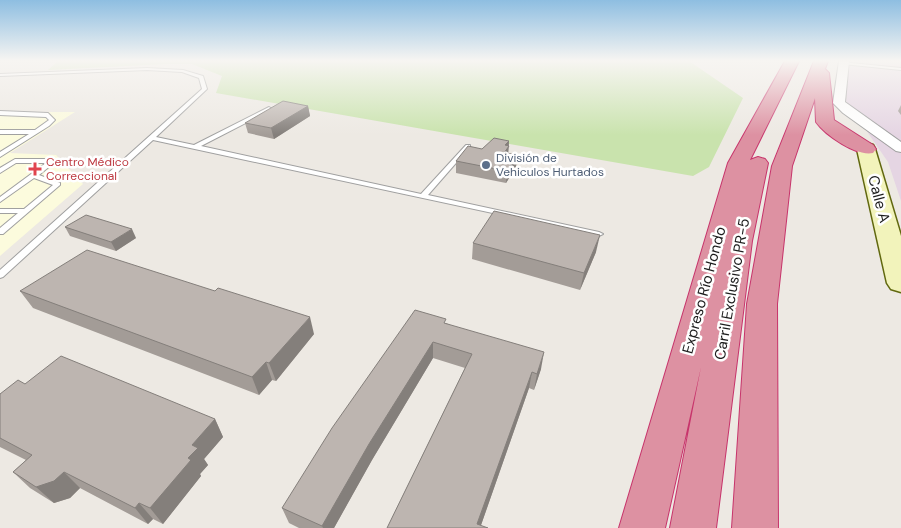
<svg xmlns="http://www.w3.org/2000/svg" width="901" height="528" viewBox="0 0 901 528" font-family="'DM Sans',sans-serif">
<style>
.industrial{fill:#e5d5e3}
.education{fill:#fcfbdd}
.grass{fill:#c9e3ad}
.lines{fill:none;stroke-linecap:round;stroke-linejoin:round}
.lane-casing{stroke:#a0a0a0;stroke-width:2}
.street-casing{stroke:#a0a0a0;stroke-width:2}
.secondary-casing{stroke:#61680f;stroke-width:3}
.highway-casing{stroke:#c7346b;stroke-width:2}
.lane{fill:#fff;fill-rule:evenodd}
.street{fill:#fff;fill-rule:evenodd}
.secondary{fill:#f2f3bb;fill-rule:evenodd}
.highway{fill:#dd91a2;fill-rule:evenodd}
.wall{fill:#a39c97}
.shaded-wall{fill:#847f7b}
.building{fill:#bdb5b0;stroke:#847f7b}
.service-dot{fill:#5c6f8a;stroke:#fff;stroke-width:2}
.health-dot{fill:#e0444e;stroke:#fff;stroke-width:2}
.labels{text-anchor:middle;stroke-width:5;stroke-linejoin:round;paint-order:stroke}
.far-service-label{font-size:12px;fill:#4e5e75;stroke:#fff;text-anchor:start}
.far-health-label{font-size:12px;fill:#be3a42;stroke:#fff;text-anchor:start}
.street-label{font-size:15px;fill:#1c1c1c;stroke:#fff}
</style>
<rect width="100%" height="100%" fill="#ede9e3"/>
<polygon class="industrial" points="849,61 901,61 901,201 888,162 846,101"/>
<polygon class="education" points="0,112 75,112 10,153 56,155 83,184 0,256"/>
<polygon class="grass" points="58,61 689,61 743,98 709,167 693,176 216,93 222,76 192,64 166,64 48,70"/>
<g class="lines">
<g class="lane-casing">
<g id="lane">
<polygon points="841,62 901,68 901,70 843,64"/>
<polygon points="147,68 183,70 203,76 207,89 156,137 194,145 269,107 272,109 271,110 201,146 421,194 466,145 470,145 470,147 428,195 599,232 603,234 599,236 153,140 3,277 0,278 0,270 202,89 199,78 182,72 147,70 0,76 0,74"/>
<polygon points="0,111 48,113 55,120 49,126 0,157 0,152 29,134 0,134 0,130 35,130 49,120 46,117 0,115"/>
<polygon points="53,159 56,161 55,162 39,175 60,183 60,185 3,234 0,234 0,228 18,213 0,213 0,209 24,209 53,185 34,178 0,202 0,197 46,163 16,163 0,173 0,168 15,159"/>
</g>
</g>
<g class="street-casing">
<polygon id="street" points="839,61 849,61 845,102 901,142 901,152 896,151 843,113 833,103"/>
</g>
<g class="secondary-casing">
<polygon id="secondary" points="866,143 873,145 875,149 901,236 901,292 891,289 887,283 857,149 859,145"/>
</g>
<g class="highway-casing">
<g id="highway">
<polygon points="785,61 799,61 750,160 758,157 765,159 768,163 752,241 716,528 670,528 701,367 665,528 619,528 728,163"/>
<path d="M 814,61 L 828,61 L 825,69 L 829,73 L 834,120 L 873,145 L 876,149 L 873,153 C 857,157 825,135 816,122 L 815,98 L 792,166 L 777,304 L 778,528 L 732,528 L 747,304 L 772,166 Z"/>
</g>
</g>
<use href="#lane" class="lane"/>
<use href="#street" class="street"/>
<use href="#secondary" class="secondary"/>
<use href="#highway" class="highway"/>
</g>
<g class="wall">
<polygon points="901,105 901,115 898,111"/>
<polygon points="308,106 310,116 274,139 248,133 245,123"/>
<polygon points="509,141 508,153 517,155 516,167 506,183 456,173 456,161 482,149"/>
<polygon points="65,227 136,238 116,251 70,236"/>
<polygon points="473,243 596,252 580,290 472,259"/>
<polygon points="20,291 314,334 276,381 272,380 259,395 33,308"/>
<polygon points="446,323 541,369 534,390 529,388 481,525 387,528 465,368 433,358 372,460 334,528 299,528 289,523 282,508"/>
<polygon points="25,384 215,419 223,437 204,459 208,465 200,474 201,476 163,524 153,519 148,524 80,488 70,498 54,503 30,488 13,472 26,460 0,447 0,394"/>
</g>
<g class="shaded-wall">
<polygon points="308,106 310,116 274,139 271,128"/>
<polygon points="509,141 508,157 503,164 505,145"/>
<polygon points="517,155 516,167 506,183 507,171"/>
<polygon points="132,229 136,238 116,251 111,242"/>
<polygon points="600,235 596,252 580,290 584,273"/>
<polygon points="310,317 314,334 276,381 269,363"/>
<polygon points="433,342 433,358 372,460 334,528 323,528 322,526 369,444"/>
<polygon points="544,352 541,369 534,390 537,374"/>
<polygon points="266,362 272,380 259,395 252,377"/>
<polygon points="532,372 529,388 480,528 477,524"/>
<polygon points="215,419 223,437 204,459 208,465 200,474 201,476 163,524 150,508 188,458 192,445"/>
<polygon points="64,472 80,488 70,498 54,503 36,487"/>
<polygon points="139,503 153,519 148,524 135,508"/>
</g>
<g class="building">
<polygon points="283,101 308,106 271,128 245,123"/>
<polygon points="494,138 509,141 505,145 509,146 504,153 517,155 507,171 456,161 468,146 482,149"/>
<polygon points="494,211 600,235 584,273 473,243"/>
<polygon points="86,215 132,229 111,242 65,227"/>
<polygon points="87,250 215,291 218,288 310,317 269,363 266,362 252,377 20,291"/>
<polygon points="415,310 446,319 444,323 544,352 537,374 532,372 477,524 488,528 387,528 472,354 433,342 369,444 322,526 282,508 332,428"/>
<polygon points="61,356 215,419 192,445 198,448 188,458 191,460 150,508 139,503 135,508 64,472 54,481 36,487 13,472 32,455 0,438 0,394 18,380 25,384"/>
</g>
<linearGradient id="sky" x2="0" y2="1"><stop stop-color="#8ebee1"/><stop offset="0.45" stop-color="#f7f5f2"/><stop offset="1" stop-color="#f7f5f2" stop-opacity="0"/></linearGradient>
<rect width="901" height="135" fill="url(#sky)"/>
<circle class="service-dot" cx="486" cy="165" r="5"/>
<path class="health-dot" d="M32.5 161.5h5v5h5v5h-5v5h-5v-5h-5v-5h5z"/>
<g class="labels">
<g class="far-service-label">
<text x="496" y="162">División de<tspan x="496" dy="14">Vehiculos Hurtados</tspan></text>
</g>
<g class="far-health-label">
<text x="46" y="166">Centro Médico<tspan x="46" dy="14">Correccional</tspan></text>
</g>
<g class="street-label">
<text transform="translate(879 199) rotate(75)" y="5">Calle A</text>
<text transform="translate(732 289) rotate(-80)" y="5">Carril Exclusivo PR-5</text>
<text transform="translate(704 290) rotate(-75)" y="5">Expreso Río Hondo</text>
</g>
</g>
</svg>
